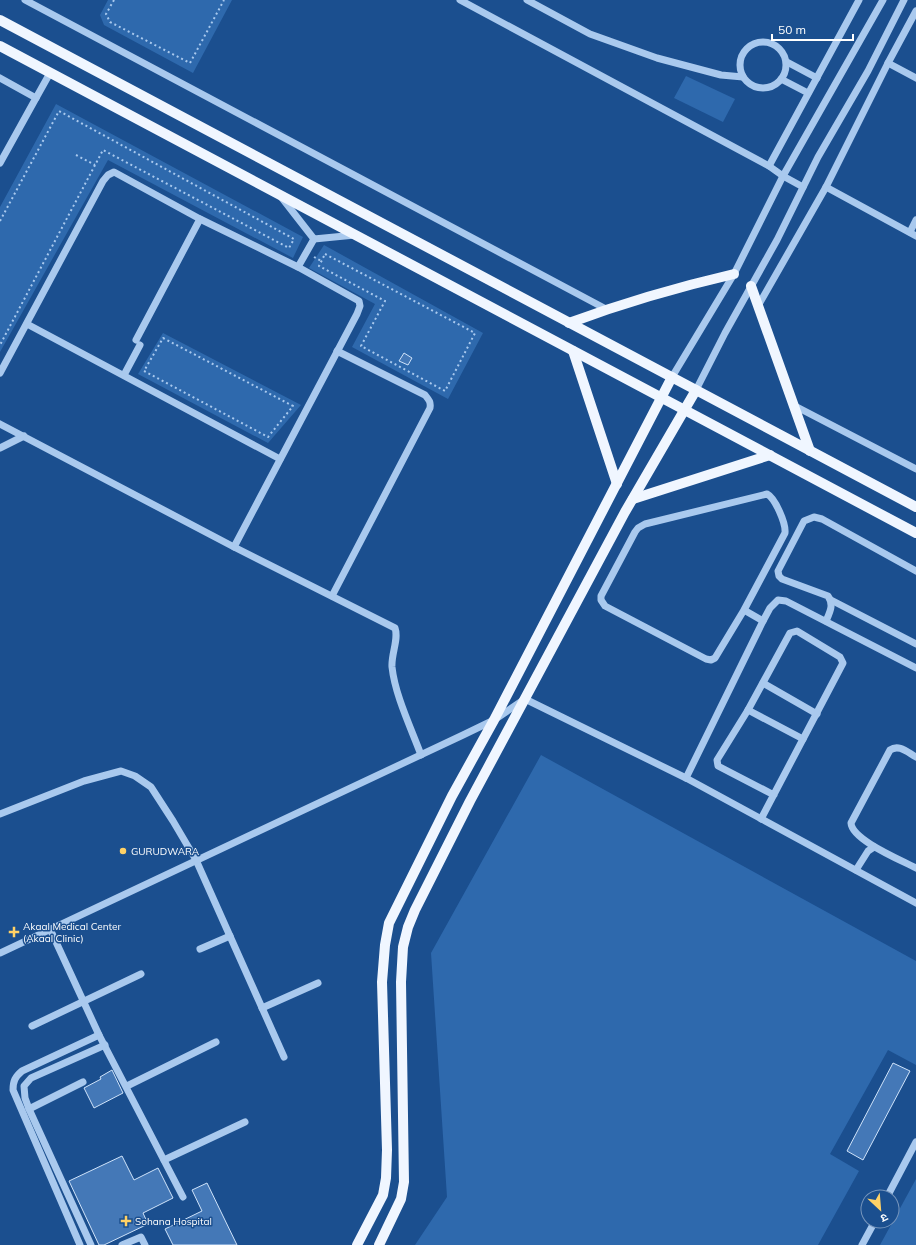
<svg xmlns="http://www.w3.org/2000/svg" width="916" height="1245" viewBox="0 0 916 1245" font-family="Mulish,'Noto Sans Devanagari',sans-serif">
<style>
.green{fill:#2e69ad}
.building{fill:#4478b7;stroke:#cfe3fa}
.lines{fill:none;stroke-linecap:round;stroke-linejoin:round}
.path{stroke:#a9c9ee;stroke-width:2;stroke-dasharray:2 3;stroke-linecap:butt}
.minor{stroke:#a9c9ee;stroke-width:7}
.major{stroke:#f0f6ff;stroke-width:10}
.poi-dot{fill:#ffd166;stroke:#1b4f8f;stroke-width:1.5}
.labels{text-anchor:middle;stroke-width:3;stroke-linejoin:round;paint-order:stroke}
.poi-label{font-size:10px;fill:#fff;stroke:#1b4f8f;text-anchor:start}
</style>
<rect width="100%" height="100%" fill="#1b4f8f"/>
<g class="green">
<polygon points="108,0 232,0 193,73 104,25 100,15"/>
<polygon points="686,76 735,99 723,122 674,98"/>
<polygon points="56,104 303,237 293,258 108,160 0,352 0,207"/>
<polygon points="324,245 483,333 448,399 352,347 375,304 309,268"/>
<polygon points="163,333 301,405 268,443 138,374"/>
<polygon points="541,755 916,961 916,1065 888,1050 830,1154 859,1171 818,1245 415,1245 447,1197 431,953"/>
<polygon points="916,1179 916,1245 880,1245"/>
</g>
<g class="building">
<polygon points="404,353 412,358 408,365 399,361"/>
<polygon points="893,1063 910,1071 863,1160 847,1151"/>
<polygon points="112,1070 123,1093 94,1108 84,1088 101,1079 100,1077"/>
<polygon points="122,1156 134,1180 158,1168 173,1198 143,1213 148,1224 104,1245 99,1245 69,1181"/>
<polygon points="207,1183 237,1245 173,1245 165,1229 202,1211 192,1190"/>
</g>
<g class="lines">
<g class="path">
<polyline points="114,0 106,14 110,22 190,63 224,0"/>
<polyline points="76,155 95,165"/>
<polyline points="0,221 59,111 294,239 289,248 103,150 0,345"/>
<polygon points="325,254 475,333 445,391 361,346 385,301 319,266"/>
<polyline points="314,257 321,261"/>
<polygon points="163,338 293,406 268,437 144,371"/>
</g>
<g class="minor">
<polyline points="25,0 606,309"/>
<polyline points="460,0 769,166 783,176 803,187"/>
<polyline points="527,0 590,34 657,58 721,75 743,77"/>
<circle cx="763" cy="65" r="23"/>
<polyline points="787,62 817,78"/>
<polyline points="888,63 916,78"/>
<polyline points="0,78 36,98 0,163"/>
<polyline points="781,79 808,93"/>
<polyline points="36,98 50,73"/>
<polyline points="769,166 859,0"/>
<polyline points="826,187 916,236"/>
<polyline points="282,198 314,239"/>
<polyline points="910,232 916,220"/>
<polyline points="314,239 355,235"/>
<polyline points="298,267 314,239"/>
<polyline points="758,306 826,187 888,63 916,11"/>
<polyline points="27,324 280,459"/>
<polyline points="136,340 200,219"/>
<polyline points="0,373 103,181 108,175 114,172 200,219 298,267 359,301 360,306 357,314 234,547"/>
<polyline points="124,375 140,345"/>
<polyline points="672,377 734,274 783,176 883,0"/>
<polyline points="696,390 725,333 777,240 818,157 868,71 904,0"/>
<polyline points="793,405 916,469"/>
<path d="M 0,424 L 234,547 L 395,628 C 399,639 391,654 392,667 C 395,695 411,728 421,755"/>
<polyline points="0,448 24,436"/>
<path d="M 332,596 L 430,408 C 431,402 429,400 425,395 L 337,351"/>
<polyline points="831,600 916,644"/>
<path d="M 744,610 L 785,533 C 786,523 775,498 767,494 L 645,524 L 638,528 L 635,532 L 601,596 L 601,600 L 605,606 L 706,659 L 711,660 L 715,658 L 744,610 L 763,621"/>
<path d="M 826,621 C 830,612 834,605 828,596 L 782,579 L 779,576 L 778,571 L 804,521 L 814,517 L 822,519 L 916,571"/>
<polyline points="763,683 817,714"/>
<polyline points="748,710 803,739"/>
<path d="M 916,757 C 907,752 899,744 890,750 L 851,823 C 852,840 901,860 916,868"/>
<polyline points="686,778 763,621 770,608 778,600 786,601 916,668"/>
<polyline points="0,814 84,781 121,771 135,776 151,787 173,821 196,860 284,1057"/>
<polyline points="761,819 843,663 840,657 797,631 790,633 748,710 717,760 718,766 774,795"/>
<polyline points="856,870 868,851 874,847"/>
<polyline points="50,929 99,1035 183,1197"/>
<polyline points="200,949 230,936"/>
<polyline points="0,953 463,735 494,720 525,699 686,778 916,903"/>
<polyline points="262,1008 318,983"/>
<polyline points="32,1026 141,974"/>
<polyline points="127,1086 216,1042"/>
<polyline points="29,1109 83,1082"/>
<polyline points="164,1160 245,1122"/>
<polyline points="887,1197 916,1142"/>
<path d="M 80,1245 L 13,1090 C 13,1081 15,1077 22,1071 L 99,1035"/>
<polyline points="91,1245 29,1109 25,1098 24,1086 31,1078 105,1045"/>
<polyline points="122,1245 141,1237 145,1245"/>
<polyline points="862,1245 875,1221"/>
</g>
<g class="major">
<polyline points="0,20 916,507"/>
<polyline points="0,46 916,533"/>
<polyline points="751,286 810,451"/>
<path d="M 569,323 C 623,303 678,287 734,274"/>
<polyline points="573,351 617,484"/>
<polyline points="633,499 770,455"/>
<polyline points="357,1245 383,1195 386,1178 387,1150 382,982 385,945 389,923 452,796 494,720 672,377"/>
<polyline points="379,1245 401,1199 404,1182 401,982 403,947 408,927 415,910 470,801 625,512 696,390"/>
</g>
</g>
<g class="poi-dot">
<circle cx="123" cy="851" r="4"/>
<path d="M12 926h4v4h4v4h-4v4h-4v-4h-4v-4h4z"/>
<path d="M124 1215h4v4h4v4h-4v4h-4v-4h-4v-4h4z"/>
</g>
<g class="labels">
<g class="poi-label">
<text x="131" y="855">GURUDWARA</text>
<text x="23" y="930">Akaal Medical Center<tspan x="23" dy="12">(Akaal Clinic)</tspan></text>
<text x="135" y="1225">Sohana Hospital</text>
</g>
</g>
<g transform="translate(880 1209) rotate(154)"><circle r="19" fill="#1b4f8f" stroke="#7695bc"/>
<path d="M0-3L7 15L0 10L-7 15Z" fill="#ffd166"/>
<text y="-6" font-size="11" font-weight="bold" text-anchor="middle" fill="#ffffff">उ</text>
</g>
<path d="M772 34v6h81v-6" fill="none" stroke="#ffffff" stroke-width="2"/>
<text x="778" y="34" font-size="12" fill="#ffffff" stroke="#1b4f8f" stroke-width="3" paint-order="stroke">50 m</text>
</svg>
